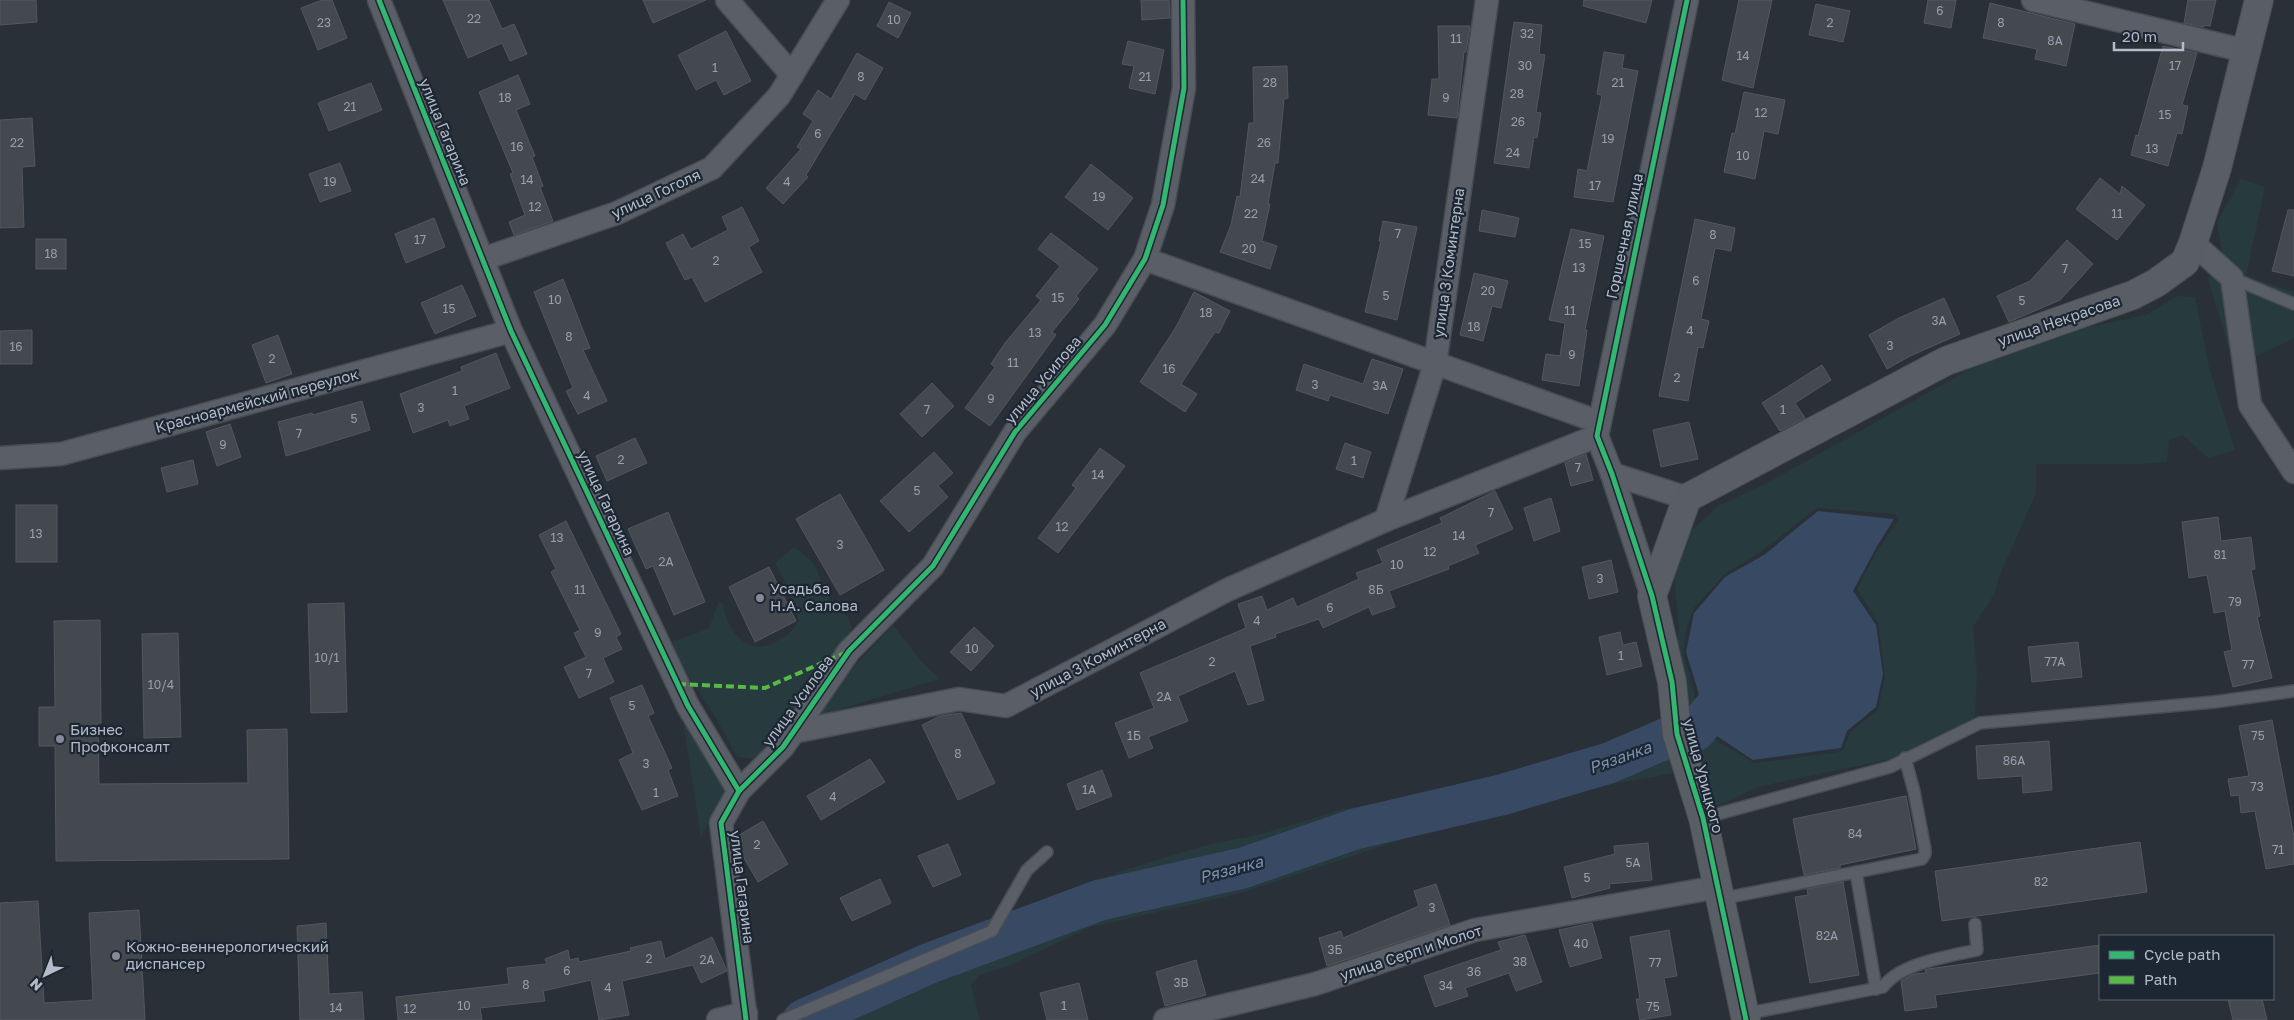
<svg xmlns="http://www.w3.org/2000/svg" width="2294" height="1020" viewBox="0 0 2294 1020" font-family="'Golos Text',sans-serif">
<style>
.green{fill:#273a3e}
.water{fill:#384963}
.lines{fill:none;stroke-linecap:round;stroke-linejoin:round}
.river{stroke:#384963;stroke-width:41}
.building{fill:#444950;stroke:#52575f}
.lane-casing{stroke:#484c53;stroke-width:14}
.street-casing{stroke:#484c53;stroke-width:25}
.secondary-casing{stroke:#484c53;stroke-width:30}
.lane{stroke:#5a5e66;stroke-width:11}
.street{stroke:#5a5e66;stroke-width:22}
.secondary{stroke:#595d64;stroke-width:28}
.quiet{stroke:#58b947;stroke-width:4;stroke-dasharray:8 4;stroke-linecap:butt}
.cycleway-casing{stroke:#1d2633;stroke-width:8}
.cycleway{stroke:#33b770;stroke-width:5}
.poi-dot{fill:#848b96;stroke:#1d2633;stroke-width:2}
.labels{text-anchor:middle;stroke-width:4.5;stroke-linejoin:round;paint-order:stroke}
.number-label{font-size:12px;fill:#989fab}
.street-label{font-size:15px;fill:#b4bcc9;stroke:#1d2633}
.poi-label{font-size:15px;fill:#b4bcc9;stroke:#1d2633;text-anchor:start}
.water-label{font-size:16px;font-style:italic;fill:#7c92b1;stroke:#1d2633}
</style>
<rect width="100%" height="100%" fill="#2a3038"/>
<g class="green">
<polygon points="2241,179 2265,187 2246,276 2294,292 2294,338 2242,363 2232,358 2208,279 2223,256 2217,222"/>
<polygon points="2177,296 2195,297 2209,367 2235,450 2208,458 2183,435 2169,440 2167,462 2142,464 2036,464 2036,493 1999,577 1995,593 1973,627 1977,675 1975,718 1891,759 1757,787 1723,804 1707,809 1699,779 1694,740 1705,734 1755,763 1838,752 1843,750 1850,732 1878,710 1885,676 1878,623 1857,589 1875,554 1899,519 1895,514 1817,508 1762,551 1725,574 1694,608 1687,626 1683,654 1690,676 1702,729 1695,731 1689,719 1674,663 1679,628 1674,576 1675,546 1718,506 1769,482 1995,355 2059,333 2146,315"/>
<path d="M 794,547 L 813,562 L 830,600 L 848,617 L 852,628 L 765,751 L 754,759 L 737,757 C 719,721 697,686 671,655 L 674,647 L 673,642 L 709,628 L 719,601 L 723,604 C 727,629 745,656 773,643 C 787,636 791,634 799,620 L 786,584 L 775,563 Z"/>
<polygon points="893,625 922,662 939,679 805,720"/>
<polygon points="1661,723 1680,772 1569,792 1419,834 1234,895 1091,927 1008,966 980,975 971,985 980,1020 827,1020 920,972 993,951 1016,918 1027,910 1121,871 1210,844 1258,835 1344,809 1489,785 1538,774"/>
<polygon points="691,725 725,791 701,837 684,727"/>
</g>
<polygon class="water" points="1818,511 1894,519 1876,548 1853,591 1876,625 1883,674 1876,707 1847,731 1841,748 1753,760 1705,728 1698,691 1686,652 1694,613 1725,577 1764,555"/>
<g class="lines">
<g class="river">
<polyline points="1695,731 1740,677"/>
<polyline points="803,1020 930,963 1100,900 1243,868 1355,829 1501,795 1609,763 1667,738"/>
</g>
</g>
<g class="building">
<polygon points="0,0 36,0 37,22 0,25"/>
<polygon points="322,0 332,0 347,38 318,50 301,8"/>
<polygon points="443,0 489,0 502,29 514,24 527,54 510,61 502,43 468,58"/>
<polygon points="643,0 706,0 653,23"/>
<polygon points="1141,0 1169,0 1170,18 1142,20"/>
<polygon points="1584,0 1652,0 1646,23 1583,6"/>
<polygon points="1739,0 1772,0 1753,88 1722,80"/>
<polygon points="1928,0 1956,0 1951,28 1924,23"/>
<polygon points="2188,0 2216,0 2210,26 2204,25 2204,27 2184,23"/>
<polygon points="889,2 911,13 898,38 877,26"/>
<polygon points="1990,3 2075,24 2066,66 2035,59 2037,49 1983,38"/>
<polygon points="1816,4 1850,11 1843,42 1809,35"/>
<polygon points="1514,22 1542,25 1539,54 1545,55 1536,112 1541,113 1537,138 1534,137 1529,168 1494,163"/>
<polygon points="1438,26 1470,26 1466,52 1464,52 1457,118 1428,115 1432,79 1439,79"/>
<polygon points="726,31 751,81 724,95 716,80 696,90 678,55"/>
<polygon points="1128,41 1164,50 1155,94 1129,88 1134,66 1122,64"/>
<polygon points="2163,46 2197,53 2182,105 2188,106 2182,134 2177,133 2168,166 2131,155 2136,135 2138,136"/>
<polygon points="1604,52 1624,55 1622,68 1638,71 1613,202 1574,197 1578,169 1587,171 1602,95 1597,94"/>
<polygon points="857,53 883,68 865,100 855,94 806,175 808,177 783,204 766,188 801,149 797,147 813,121 803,114 818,90 831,99"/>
<polygon points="1287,66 1288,98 1284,99 1278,163 1275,163 1268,204 1270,204 1262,241 1277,246 1270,269 1220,252 1231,225 1237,196 1240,197 1249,123 1254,123 1253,67"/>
<polygon points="518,75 530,104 516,110 535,156 532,157 543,186 540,187 553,221 514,235 509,222 525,215 510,174 513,173 479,92"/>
<polygon points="371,83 382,110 329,131 318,103"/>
<polygon points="1744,92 1785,100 1778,134 1764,131 1755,179 1724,172 1732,133 1735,134"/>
<polygon points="32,118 35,166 22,167 24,227 0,228 0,120"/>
<polygon points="340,163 351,191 320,202 309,174"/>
<polygon points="1091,164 1133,198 1108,230 1065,197"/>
<polygon points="2100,178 2120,194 2122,186 2145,205 2117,240 2076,209"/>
<polygon points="742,207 759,241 749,247 762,272 705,302 692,277 685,280 666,243 683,234 691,249 728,230 722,217"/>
<polygon points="1482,210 1519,218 1515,237 1479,231"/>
<polygon points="2288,210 2294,210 2294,276 2272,271"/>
<polygon points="434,218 445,247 406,263 395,234"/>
<polygon points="1695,219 1735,228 1731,251 1715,248 1701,319 1709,321 1703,348 1698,347 1688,401 1659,396"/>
<polygon points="1383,221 1417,227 1397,320 1365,312 1381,241 1379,241"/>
<polygon points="1571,229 1604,236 1585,330 1587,330 1579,386 1542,380 1546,354 1560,356 1565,323 1549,320"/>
<polygon points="1051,233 1098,269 1076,296 1079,299 1052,332 1056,335 990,426 965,408 995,367 991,364 1005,343 1041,300 1036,296 1060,266 1038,249"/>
<rect x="36" y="239" width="30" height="30"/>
<polygon points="2067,240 2093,264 2060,300 2009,322 1997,296 2030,281"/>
<polygon points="1474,273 1508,281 1501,308 1492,306 1483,341 1460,335"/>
<polygon points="563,279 590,348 583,350 607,401 578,414 566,391 573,388 534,292"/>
<polygon points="462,285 476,316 435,334 421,303"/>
<polygon points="1194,292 1230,311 1219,333 1215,332 1181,384 1197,394 1185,412 1140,382 1176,327"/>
<polygon points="1944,298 1960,334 1910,356 1887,369 1869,335 1899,318"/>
<polygon points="32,330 32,364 0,364 0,331"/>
<polygon points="278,335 292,374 266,383 252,345"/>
<polygon points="496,353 510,388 464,406 469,419 450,426 448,420 413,433 400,394 462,371 461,367"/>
<polygon points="1372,359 1403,369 1388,414 1330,395 1328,401 1296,390 1304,364 1363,384"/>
<polygon points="1822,365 1831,380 1795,403 1805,418 1780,431 1762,403"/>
<polygon points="932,383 954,406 922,437 900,414"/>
<polygon points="362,401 370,430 286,456 278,422 312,413 313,415"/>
<polygon points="1689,422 1698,459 1661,467 1653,430"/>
<polygon points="230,424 241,457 217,466 206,432"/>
<polygon points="635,438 647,463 607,481 596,456"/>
<polygon points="1345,443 1371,452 1363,478 1336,469"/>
<polygon points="1100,448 1125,466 1058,553 1038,538 1076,488 1072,485"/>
<polygon points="934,452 953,473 938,486 948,497 909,532 880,501"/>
<polygon points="1586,454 1593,480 1571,486 1565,463"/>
<polygon points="193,460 198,484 167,492 161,468"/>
<polygon points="1495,491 1513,529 1475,545 1479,553 1448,566 1449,569 1389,591 1395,607 1372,615 1369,607 1323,628 1319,619 1275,634 1276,637 1250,646 1264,700 1248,705 1235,671 1178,696 1188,721 1148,737 1153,748 1129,758 1115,723 1154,708 1140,673 1246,628 1238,604 1262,596 1267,610 1293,598 1297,607 1359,579 1356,573 1383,563 1377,550 1442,523 1440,518"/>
<polygon points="840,494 884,570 840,595 796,519"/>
<polygon points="1551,498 1560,531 1534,541 1524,508"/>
<rect x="16" y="505" width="41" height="57"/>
<polygon points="668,512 705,602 674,615 653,566 646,569 628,529"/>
<polygon points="2218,517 2221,541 2251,537 2255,569 2251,570 2260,616 2257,617 2272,678 2233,687 2224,652 2232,650 2225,611 2214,613 2207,575 2189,578 2182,522"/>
<polygon points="566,521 621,634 616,637 622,649 603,658 614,682 579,698 564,667 586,657 574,633 580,630 551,572 556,569 539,535"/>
<polygon points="1611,560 1618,592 1589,599 1582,567"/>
<polygon points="769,567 796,621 755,642 729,587"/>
<polygon points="344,603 347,712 311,713 308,604"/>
<polygon points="100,620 101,723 98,723 99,784 248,783 247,730 287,729 289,859 56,861 55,746 39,746 39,707 55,707 54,621"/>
<polygon points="974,627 994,646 971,671 950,652"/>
<polygon points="1620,632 1623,645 1636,642 1642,666 1607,675 1599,637"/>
<polygon points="178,633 181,737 144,738 142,634"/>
<polygon points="2078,642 2082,677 2032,682 2028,647"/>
<polygon points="642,685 654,713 648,716 672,768 668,770 678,796 642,810 619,760 633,753 610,698"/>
<polygon points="961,713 995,783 958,800 922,725 940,716"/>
<polygon points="2272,720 2294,837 2294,864 2266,869 2255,811 2241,813 2239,795 2231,796 2228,779 2249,776 2239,726"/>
<polygon points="2049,741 2052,790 2023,793 2022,776 1978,779 1976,746"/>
<polygon points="870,759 885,782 821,820 807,796"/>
<polygon points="1102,770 1112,796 1077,810 1067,784"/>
<polygon points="1906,796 1916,849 1840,865 1840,868 1804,875 1793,819"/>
<polygon points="763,821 788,864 758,882 737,846 736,837"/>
<polygon points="2140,842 2147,892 1942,921 1935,871"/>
<polygon points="1648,843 1652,880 1609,884 1610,888 1572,898 1564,867 1615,854 1614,846"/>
<polygon points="948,844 961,875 933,887 918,856"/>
<polygon points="880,879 891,903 852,921 840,898"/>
<polygon points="1843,882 1859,975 1810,983 1795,897 1808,895 1807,889"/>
<polygon points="1436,884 1450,925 1327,966 1319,938 1341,931 1343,938 1419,906 1414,891"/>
<polygon points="38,901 44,1003 93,1000 89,913 139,910 145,1020 0,1020 0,903"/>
<polygon points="326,923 329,994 362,992 364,1020 300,1020 297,926"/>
<polygon points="1592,923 1602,958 1570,967 1559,930"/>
<polygon points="1669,930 1677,976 1664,978 1671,1015 1640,1020 1636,999 1640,999 1630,937"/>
<polygon points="1525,935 1542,982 1516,991 1509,973 1465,988 1468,996 1435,1007 1424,976 1501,950 1498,942"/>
<polygon points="712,937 727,971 701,983 693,965 622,981 629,1015 599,1020 591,980 543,991 545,1001 480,1008 482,1020 398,1020 396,997 509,984 507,968 547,964 545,959 568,950 570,960 578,958 579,962 631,951 630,948 661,941 665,959"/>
<polygon points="2100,945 2100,973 1935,995 1937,1007 1905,1011 1901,981 1914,974 1926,973 1925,970 1928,969"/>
<polygon points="1196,960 1206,995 1165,1006 1156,972"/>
<polygon points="1079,983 1088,1020 1047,1020 1040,993"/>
<polygon points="2228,999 2262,999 2267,1020 2233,1020"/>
</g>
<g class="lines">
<g class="lane-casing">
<g id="lane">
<polyline points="2232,278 2294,304"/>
<polyline points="1703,818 1890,767 1980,723 2214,702 2294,691"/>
<polyline points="1856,872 1876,989"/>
<polyline points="1720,899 1922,859 1925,854 1925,849 1914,791 1905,758"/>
<path d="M 1745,1014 L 1883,987 C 1900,963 1950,956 1977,950 L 1975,924"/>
<polyline points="783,1020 992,931 1027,870 1047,852"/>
</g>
</g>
<g class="street-casing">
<g id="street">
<polyline points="379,0 511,331 688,706 739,791 721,823 746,1020"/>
<polyline points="727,0 792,75"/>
<polyline points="2033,0 2246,51"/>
<polyline points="2193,243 2232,278 2250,405 2294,472"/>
<polyline points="483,259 617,213 712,168 779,96 838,0"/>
<polyline points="1145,259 1599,422"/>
<polyline points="0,458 61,454 511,331"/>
<polyline points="1612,474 1687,498"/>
<polyline points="1386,520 1435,364 1487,0"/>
<polyline points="1652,596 1612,474 1597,436 1687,0"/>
<polyline points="793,732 959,699 1006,706 1227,590 1386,520 1597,436"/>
<polyline points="739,791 783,747 849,651 933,566 1015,432 1105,325 1145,259 1163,205 1184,88 1183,0"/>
<polyline points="718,1020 746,1013"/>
<polyline points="1165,1020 1315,984 1475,930 1718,887"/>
</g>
</g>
<g class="secondary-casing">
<polyline id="secondary" points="1746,1020 1703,818 1677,734 1672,682 1652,596 1687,498 1946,361 2133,295 2156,283 2185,262 2193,243 2217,168 2259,0"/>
</g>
<use href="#lane" class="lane"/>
<use href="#street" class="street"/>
<use href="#secondary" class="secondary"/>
<polyline class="quiet" points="678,684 765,688 847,652"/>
<g class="cycleway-casing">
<g id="cycleway">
<polyline points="379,0 511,331 688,706 739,791 721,823 746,1020"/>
<polyline points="1687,0 1597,436 1612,474 1652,596 1672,682 1677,734 1703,818 1746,1020"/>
<polyline points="739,791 783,747 849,651 933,566 1015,432 1105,325 1145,259 1163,205 1184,88 1183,0"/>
</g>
</g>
<use href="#cycleway" class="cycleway"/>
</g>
<g class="poi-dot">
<circle cx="760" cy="598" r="5"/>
<circle cx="60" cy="739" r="5"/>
<circle cx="116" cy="956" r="5"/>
</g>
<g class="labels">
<g class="number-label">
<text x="1940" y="15">6</text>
<text x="474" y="23">22</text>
<text x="894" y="24">10</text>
<text x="324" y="27">23</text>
<text x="1830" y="27">2</text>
<text x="2001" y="27">8</text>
<text x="1527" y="38">32</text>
<text x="1456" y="43">11</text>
<text x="2055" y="45">8А</text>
<text x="1743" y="60">14</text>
<text x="1525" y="70">30</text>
<text x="2175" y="70">17</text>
<text x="715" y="72">1</text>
<text x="861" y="81">8</text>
<text x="1145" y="81">21</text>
<text x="1270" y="87">28</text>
<text x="1618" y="87">21</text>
<text x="1517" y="98">28</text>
<text x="505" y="102">18</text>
<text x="1446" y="102">9</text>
<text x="350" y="111">21</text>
<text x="1761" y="117">12</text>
<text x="2165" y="119">15</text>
<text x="1518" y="126">26</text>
<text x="818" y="138">6</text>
<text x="1608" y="143">19</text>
<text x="17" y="147">22</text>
<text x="1264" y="147">26</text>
<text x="517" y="151">16</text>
<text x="2152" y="153">13</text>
<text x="1513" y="157">24</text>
<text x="1743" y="160">10</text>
<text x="1258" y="183">24</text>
<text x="527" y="184">14</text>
<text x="330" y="186">19</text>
<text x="787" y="186">4</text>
<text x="1595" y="190">17</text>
<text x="1099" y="201">19</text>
<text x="535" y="211">12</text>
<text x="1251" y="218">22</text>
<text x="2117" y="218">11</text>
<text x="1398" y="238">7</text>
<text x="1713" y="239">8</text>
<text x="420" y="244">17</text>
<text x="1585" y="248">15</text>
<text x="1249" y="253">20</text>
<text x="51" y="258">18</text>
<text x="716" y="265">2</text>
<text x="1579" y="272">13</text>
<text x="2065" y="273">7</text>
<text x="1696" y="285">6</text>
<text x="1488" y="295">20</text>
<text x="1386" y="300">5</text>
<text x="1058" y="302">15</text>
<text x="555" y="304">10</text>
<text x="2022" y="305">5</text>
<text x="449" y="313">15</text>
<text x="1570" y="315">11</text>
<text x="1206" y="317">18</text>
<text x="1939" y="325">3А</text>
<text x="1474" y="331">18</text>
<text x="1690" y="335">4</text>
<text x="1035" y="337">13</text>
<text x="569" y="341">8</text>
<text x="1890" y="350">3</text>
<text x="16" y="351">16</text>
<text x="1572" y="359">9</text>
<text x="272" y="363">2</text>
<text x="1013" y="367">11</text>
<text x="1169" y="373">16</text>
<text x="1677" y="382">2</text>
<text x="1315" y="389">3</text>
<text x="1380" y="390">3А</text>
<text x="455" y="395">1</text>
<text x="587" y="400">4</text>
<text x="991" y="403">9</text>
<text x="421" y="412">3</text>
<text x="927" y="414">7</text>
<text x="1783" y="414">1</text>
<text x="354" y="423">5</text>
<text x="299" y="438">7</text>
<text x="223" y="449">9</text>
<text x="621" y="464">2</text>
<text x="1354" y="465">1</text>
<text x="1578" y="472">7</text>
<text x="1098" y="479">14</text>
<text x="917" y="495">5</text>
<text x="1491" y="517">7</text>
<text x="1062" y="531">12</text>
<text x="36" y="538">13</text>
<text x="1459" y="540">14</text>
<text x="557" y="542">13</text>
<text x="840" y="549">3</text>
<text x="1430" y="556">12</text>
<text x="2220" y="559">81</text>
<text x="666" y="566">2А</text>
<text x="1397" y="569">10</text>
<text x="1600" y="583">3</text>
<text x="580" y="594">11</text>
<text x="1376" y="594">8Б</text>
<text x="2235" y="606">79</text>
<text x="1330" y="612">6</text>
<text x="1257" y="625">4</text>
<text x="598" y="637">9</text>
<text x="972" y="653">10</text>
<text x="1621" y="660">1</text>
<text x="327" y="662">10/1</text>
<text x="1212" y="666">2</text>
<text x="2055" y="666">77А</text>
<text x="2248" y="669">77</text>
<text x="589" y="678">7</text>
<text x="161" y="689">10/4</text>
<text x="1164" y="701">2А</text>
<text x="632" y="710">5</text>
<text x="1134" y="740">1Б</text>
<text x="2258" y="740">75</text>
<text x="958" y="758">8</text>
<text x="2014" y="765">86А</text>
<text x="646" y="768">3</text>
<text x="2257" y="791">73</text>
<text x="1089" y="794">1А</text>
<text x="656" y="797">1</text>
<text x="833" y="801">4</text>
<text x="1855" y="838">84</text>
<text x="757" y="849">2</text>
<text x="2278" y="854">71</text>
<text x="1633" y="867">5А</text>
<text x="1587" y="882">5</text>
<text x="2041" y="886">82</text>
<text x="1432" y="912">3</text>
<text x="1827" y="940">82А</text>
<text x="1581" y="948">40</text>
<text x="1335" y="954">3Б</text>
<text x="649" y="963">2</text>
<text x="707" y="964">2А</text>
<text x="1520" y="966">38</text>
<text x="1655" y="967">77</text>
<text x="567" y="975">6</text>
<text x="1474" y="976">36</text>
<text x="1181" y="987">3В</text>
<text x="526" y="989">8</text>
<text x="1446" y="990">34</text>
<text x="608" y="992">4</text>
<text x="464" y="1010">10</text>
<text x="1064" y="1010">1</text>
<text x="1653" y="1011">75</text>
<text x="336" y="1012">14</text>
<text x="410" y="1013">12</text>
</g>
<g class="street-label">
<text transform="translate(445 132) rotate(68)" y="5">улица Гагарина</text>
<text transform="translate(656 194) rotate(-25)" y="5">улица Гоголя</text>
<text transform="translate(1625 236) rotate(-78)" y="5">Горшечная улица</text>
<text transform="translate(1449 263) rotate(-82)" y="5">улица 3 Коминтерна</text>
<text transform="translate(2059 321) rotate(-19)" y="5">улица Некрасова</text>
<text transform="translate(1043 380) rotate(-50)" y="5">улица Усилова</text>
<text transform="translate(257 401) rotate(-15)" y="5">Красноармейский переулок</text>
<text transform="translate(606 503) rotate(65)" y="5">улица Гагарина</text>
<text transform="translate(1098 658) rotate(-28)" y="5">улица 3 Коминтерна</text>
<text transform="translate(798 701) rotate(-54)" y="5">улица Усилова</text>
<text transform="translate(1703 776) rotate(75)" y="5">улица Урицкого</text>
<text transform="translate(742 887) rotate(83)" y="5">улица Гагарина</text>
<text transform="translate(1411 953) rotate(-18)" y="5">улица Серп и Молот</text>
</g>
<g class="poi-label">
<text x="770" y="594">Усадьба<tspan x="770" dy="17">Н.А. Салова</tspan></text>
<text x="70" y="735">Бизнес<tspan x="70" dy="17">Профконсалт</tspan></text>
<text x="126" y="952">Кожно-веннерологический<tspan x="126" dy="17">диспансер</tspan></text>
</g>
<g class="water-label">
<text transform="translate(1620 757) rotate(-20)" y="6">Рязанка</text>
<text transform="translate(1231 869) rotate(-15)" y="6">Рязанка</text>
</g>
</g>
<rect x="2099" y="935" width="175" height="65" fill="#1d2633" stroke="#59626f"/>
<rect x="2109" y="951" width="25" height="8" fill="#33b770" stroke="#59626f"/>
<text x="2144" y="960" font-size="15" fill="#b4bcc9">Cycle path</text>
<rect x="2109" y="976" width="25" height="8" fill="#58b947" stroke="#59626f"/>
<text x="2144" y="985" font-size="15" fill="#b4bcc9">Path</text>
<g transform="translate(45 975) rotate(223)" stroke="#1d2633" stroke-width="4" paint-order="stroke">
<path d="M0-4L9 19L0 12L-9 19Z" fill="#b4bcc9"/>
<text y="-8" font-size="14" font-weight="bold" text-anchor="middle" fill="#b4bcc9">N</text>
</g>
<path d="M2114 42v8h69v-8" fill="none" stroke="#b4bcc9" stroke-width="2.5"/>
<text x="2122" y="42" font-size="15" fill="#b4bcc9" stroke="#1d2633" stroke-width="4" paint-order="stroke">20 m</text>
</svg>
